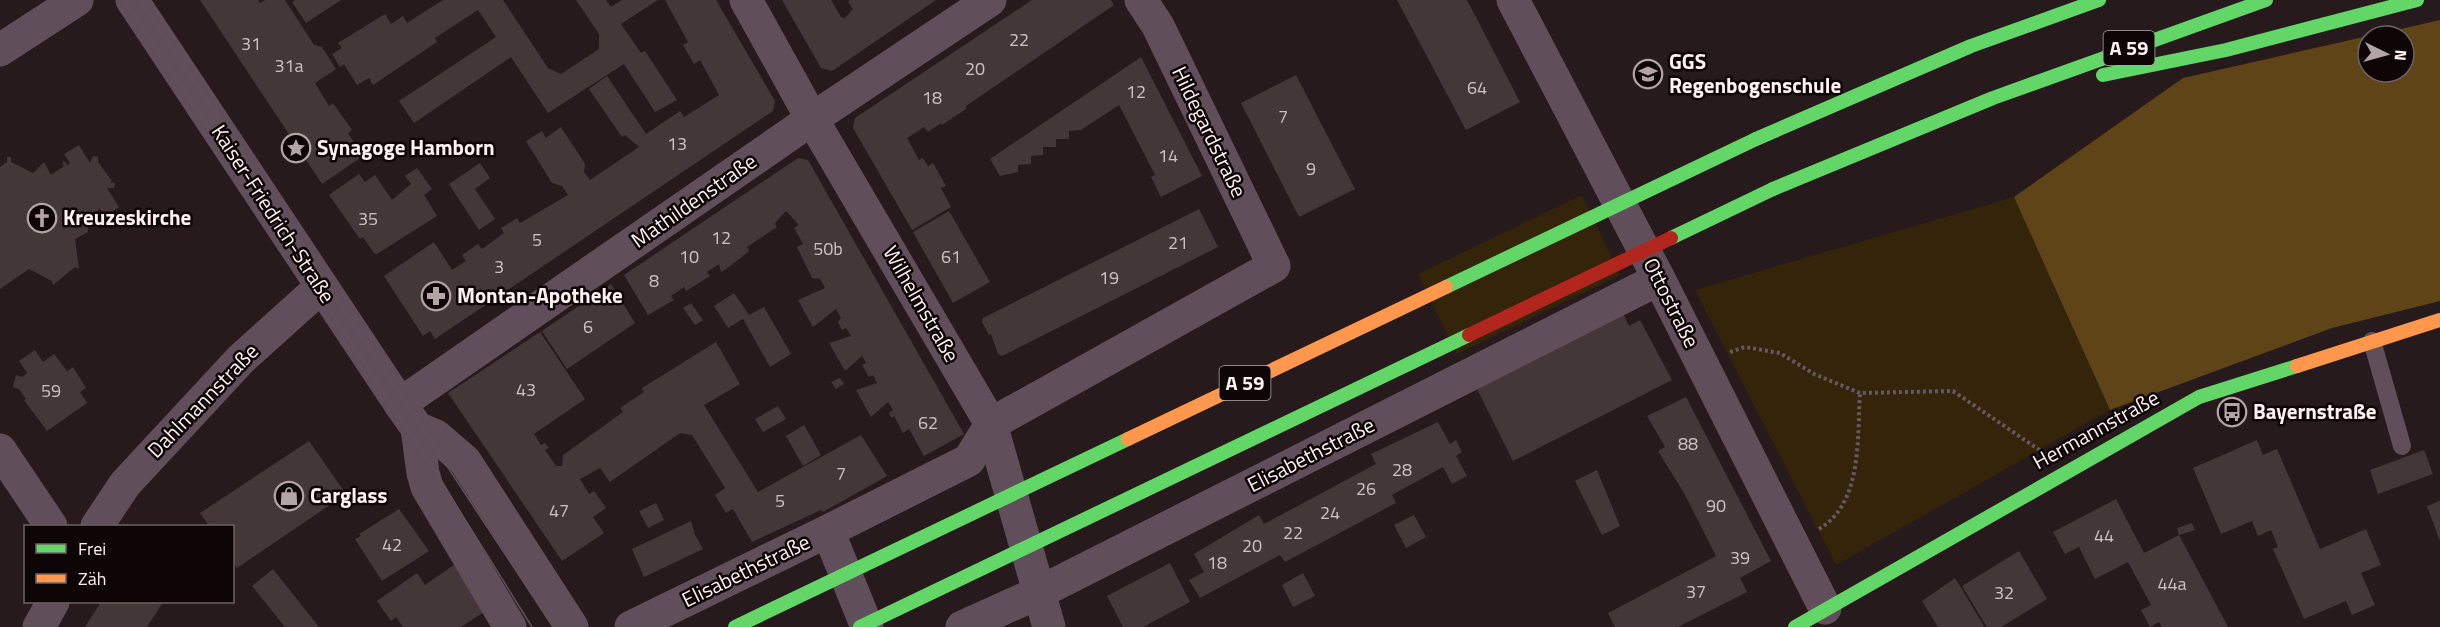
<svg xmlns="http://www.w3.org/2000/svg" width="2440" height="627" viewBox="0 0 2440 627" font-family="'Titillium Web',sans-serif">
<style>
.green{fill:#34240a}
.forest{fill:#5e4417}
.building{fill:#433837}
.lines{fill:none;stroke-linecap:round;stroke-linejoin:round}
.path{stroke:#66585f;stroke-width:4;stroke-dasharray:3 3;stroke-linecap:butt}
.lane{stroke:#604f5a;stroke-width:18}
.street{stroke:#604f5a;stroke-width:33}
.fast{stroke:#63d668;stroke-width:14}
.slow{stroke:#ff974d;stroke-width:14}
.tram{stroke:#605359;stroke-width:1.5}
.fast-bridge{stroke:#63d668;stroke-width:14}
.slow-bridge{stroke:#ff974d;stroke-width:14}
.jam-bridge{stroke:#b3261e;stroke-width:14}
.labels{text-anchor:middle;stroke-width:5;stroke-linejoin:round;paint-order:stroke}
.number-label{font-size:18px;fill:#d0c2c2}
.shield{fill:#0e0506;stroke:#b7aaaa;stroke-width:1.5}
.shield-label{font-size:20px;font-weight:bold;fill:#fff0f1}
.poi-label{font-size:21px;font-weight:bold;fill:#fff0f1;stroke:#0e0506;text-anchor:start}
.street-label{font-size:21px;fill:#fff0f1;stroke:#0e0506}
</style>
<rect width="100%" height="100%" fill="#271a1c"/>
<g class="green">
<polygon points="1582,195 1620,275 1457,354 1418,274"/>
<polygon points="2014,197 2110,410 1836,565 1695,290"/>
</g>
<polygon class="forest" points="2440,20 2440,301 2332,328 2110,410 2014,197 2183,78 2368,36 2368,72 2404,72 2404,36 2370,36"/>
<g class="building">
<polygon points="200,0 258,0 260,3 265,0 285,0 314,45 322,47 336,69 315,83 329,106 333,103 352,130 348,133 363,156 322,184"/>
<polygon points="295,0 341,0 306,23 292,2"/>
<polygon points="443,0 503,0 548,68 561,74 599,49 599,34 576,0 606,0 611,7 622,0 658,0 621,24 641,53 645,51 677,100 655,112 624,64 548,113 511,57 414,123 399,101 496,37 478,10 435,38 437,42 373,85 369,78 357,85 344,64 340,67 332,54 342,48 338,43 385,14 391,24 403,16 407,23"/>
<polygon points="665,0 716,0 775,101 773,111 435,339 430,331 423,336 384,276 434,242 452,270 466,261 462,255 478,244 482,249 504,233 501,228 517,218 520,223 568,195 562,186 552,183 526,141 542,131 546,138 561,127 585,164 584,172 590,180 639,147 625,135 622,137 589,89 607,76 646,134 680,111 684,117 719,95 700,60 694,64 683,45 688,42"/>
<polygon points="782,0 831,0 841,17 845,18 853,9 848,2 850,0 936,0 832,71 821,68"/>
<polygon points="1032,0 1111,0 1114,5 966,106 966,109 942,125 941,123 928,132 924,127 907,138 919,160 923,158 928,166 933,163 946,186 941,188 951,207 912,230 853,128 855,118"/>
<polygon points="1397,0 1467,0 1520,102 1466,130"/>
<polygon points="1141,57 1202,176 1161,197 1151,177 1155,175 1119,105 1081,130 1069,131 1069,139 1056,139 1056,147 1043,147 1043,155 1031,156 1031,164 1018,165 1018,172 1000,176 990,159"/>
<polygon points="1296,75 1355,189 1299,217 1241,103"/>
<polygon points="79,145 90,163 93,156 98,157 98,162 112,181 110,182 115,183 114,188 107,188 119,207 105,216 99,208 96,216 93,212 80,221 88,228 88,232 75,239 79,269 75,267 53,285 52,281 29,269 0,289 0,167 7,162 7,157 11,157 11,162 33,173 44,162 51,175 64,166 62,163 64,161 67,165 70,163 64,154"/>
<polygon points="798,158 808,160 964,434 924,456 909,429 903,433 894,416 891,418 889,413 893,410 888,402 871,417 856,390 877,383 873,375 869,377 862,365 866,363 862,356 845,371 829,343 851,336 846,328 842,330 838,322 841,318 836,309 813,327 798,300 825,288 820,279 812,278 797,247 803,244 794,228 799,225 786,211 775,223 777,227 747,247 749,251 729,267 721,272 719,264 707,272 710,276 686,291 684,287 671,296 674,300 648,315 624,275"/>
<polygon points="480,163 490,178 475,189 495,219 479,230 449,184"/>
<polygon points="417,168 432,189 424,195 437,216 377,254 374,253 363,237 360,239 329,195 359,174 365,182 375,175 392,200 411,184 405,176"/>
<polygon points="1199,209 1218,247 1002,356 998,354 991,334 989,335 982,322 983,318"/>
<polygon points="949,211 990,282 953,303 913,232"/>
<polygon points="611,284 635,323 567,369 542,331"/>
<polygon points="734,293 749,315 764,307 791,354 770,367 743,319 728,328 714,306"/>
<polygon points="691,303 703,320 695,325 683,308"/>
<polygon points="1623,313 1629,326 1640,320 1672,380 1513,461 1476,387"/>
<polygon points="540,332 585,399 534,434 541,445 545,443 549,448 545,450 556,466 562,466 563,455 623,412 620,408 644,392 642,388 716,342 740,384 704,405 758,492 861,435 887,476 823,512 821,510 752,542 733,509 726,513 715,495 725,488 692,435 680,433 610,482 600,468 580,479 589,494 594,491 606,508 593,517 604,533 562,561 448,393"/>
<polygon points="35,350 43,362 54,354 67,371 73,367 86,388 80,392 87,403 47,431 24,400 26,399 19,389 13,387 16,375 22,377 27,373 19,361"/>
<polygon points="840,378 844,384 836,389 831,382"/>
<polygon points="1686,397 1771,561 1740,578 1747,592 1678,627 1615,627 1608,613 1716,556 1684,493 1658,451 1665,447 1647,416"/>
<polygon points="778,406 786,419 763,432 755,419"/>
<polygon points="1438,422 1450,444 1456,440 1462,452 1456,456 1467,476 1452,484 1443,467 1392,495 1396,503 1285,562 1280,555 1200,598 1189,580 1204,572 1194,554 1259,515 1264,524 1376,464 1371,454"/>
<polygon points="804,425 821,455 803,466 786,436"/>
<polygon points="2257,440 2263,455 2277,449 2320,549 2366,529 2381,565 2361,573 2375,605 2352,615 2346,601 2304,619 2273,549 2278,547 2271,530 2258,536 2252,521 2221,534 2193,468"/>
<polygon points="309,441 346,494 237,568 232,561 232,526 209,526 200,513"/>
<polygon points="2424,450 2433,474 2378,494 2370,470"/>
<polygon points="1597,470 1620,526 1602,535 1575,481"/>
<polygon points="2116,499 2144,553 2179,535 2228,627 2162,627 2159,622 2150,627 2141,610 2151,605 2128,562 2095,579 2079,547 2065,554 2053,532"/>
<polygon points="2440,501 2440,541 2427,506"/>
<polygon points="656,503 664,520 648,528 639,511"/>
<polygon points="399,509 429,551 382,581 355,539 361,536 359,534"/>
<polygon points="1414,515 1426,537 1406,548 1394,525"/>
<polygon points="691,521 695,535 703,549 644,577 632,549"/>
<polygon points="2192,523 2195,530 2179,535 2177,528"/>
<polygon points="2019,551 2047,599 2001,627 1987,627 1962,586"/>
<polygon points="1170,563 1190,602 1143,627 1123,627 1107,596"/>
<polygon points="454,565 484,612 461,627 403,627 396,617 391,621 377,601 417,573 425,585"/>
<polygon points="273,569 319,627 285,627 252,586"/>
<polygon points="1303,573 1315,596 1293,607 1282,585"/>
<polygon points="1955,578 1984,626 1982,627 1938,627 1922,601"/>
<polygon points="101,602 163,602 147,627 85,627"/>
</g>
<g class="lines">
<g class="path">
<polyline points="1730,352 1745,347 1780,353 1814,374 1860,393 1953,391 2041,451"/>
<path d="M 1819,529 C 1863,503 1857,437 1860,393"/>
</g>
<polyline class="lane" points="2372,341 2402,446"/>
<g class="street">
<polyline points="132,0 400,404 417,428 436,436 465,461 572,627"/>
<polyline points="746,0 812,119 991,424 1049,627"/>
<polyline points="1513,0 1659,279 1825,608"/>
<polyline points="0,50 77,0"/>
<polyline points="400,404 812,119 990,0"/>
<polyline points="417,428 423,473 427,487 510,627"/>
<polyline points="0,450 51,526"/>
<polyline points="97,526 125,484 241,359 321,287"/>
<polyline points="39,627 53,602"/>
<polyline points="631,627 828,531"/>
<polyline points="867,627 828,531 969,460 991,424 1274,266 1158,26 1141,0"/>
<polyline points="962,627 1038,593 1659,279"/>
</g>
<g class="fast">
<polyline points="2103,75 2226,50 2417,0"/>
<polyline points="1756,139 1971,46 2099,0"/>
<polyline points="1773,189 1993,98 2266,0"/>
<polyline points="1795,627 2199,397 2297,366"/>
</g>
<polyline class="slow" points="2297,366 2440,320"/>
<g class="tram">
<polyline points="124,0 418,444 532,627"/>
<polyline points="140,0 553,627"/>
</g>
<g class="fast-bridge">
<polyline points="1671,238 1773,189"/>
<polyline points="1446,287 1756,139"/>
<polyline points="735,627 1128,439"/>
<polyline points="860,627 1469,335"/>
</g>
<polyline class="slow-bridge" points="1128,439 1446,287"/>
<polyline class="jam-bridge" points="1469,335 1671,238"/>
</g>
<defs>
<g id="school-ring" transform="scale(1.5)"><circle r="9.5" fill="#0e0506" stroke="#b3a5a6" stroke-width="1.5"/><path d="M0-5L7-2L0 1L-7-2ZM-4 1L0 2.5L4 1V4Q0 6-4 4Z" fill="#b3a5a6"/></g>
<g id="sight-ring" transform="scale(1.5)"><circle r="9.5" fill="#0e0506" stroke="#b3a5a6" stroke-width="1.5"/><path d="M0-6L1.8-2.2L6-1.7L2.9 1.2L3.7 5.4L0 3.3L-3.7 5.4L-2.9 1.2L-6-1.7L-1.8-2.2Z" fill="#b3a5a6"/></g>
<g id="church-ring" transform="scale(1.5)"><circle r="9.5" fill="#0e0506" stroke="#b3a5a6" stroke-width="1.5"/><path d="M-1.2-6h2.4v3.5h3.3v2.4h-3.3V6h-2.4V-.1h-3.3v-2.4h3.3Z" fill="#b3a5a6"/></g>
<g id="pharmacy-ring" transform="scale(1.5)"><circle r="9.5" fill="#0e0506" stroke="#b3a5a6" stroke-width="1.5"/><path d="M-2-6h4v4h4v4h-4v4h-4v-4h-4v-4h4Z" fill="#b3a5a6"/></g>
<g id="bus-ring" transform="scale(1.5)"><circle r="9.5" fill="#0e0506" stroke="#b3a5a6" stroke-width="1.5"/><path d="M-5-6H5V4H4V6H2V4H-2V6H-4V4H-5ZM-3.5-4V0h7V-4ZM-3.5 1.2v1.5H-2V1.2ZM2 1.2v1.5H3.5V1.2Z" fill="#b3a5a6"/></g>
<g id="shop-ring" transform="scale(1.5)"><circle r="9.5" fill="#0e0506" stroke="#b3a5a6" stroke-width="1.5"/><path d="M-5-2.5h2.3a2.7 3.5 0 0 1 5.4 0H5L5.5 6h-11ZM-1.5-2.5h3a1.5 2.3 0 0 0-3 0Z" fill="#b3a5a6"/></g>
</defs>
<g fill-rule="evenodd">
<use href="#school-ring" x="1648" y="74"/>
<use href="#sight-ring" x="296" y="148"/>
<use href="#church-ring" x="42" y="218"/>
<use href="#pharmacy-ring" x="436" y="296"/>
<use href="#bus-ring" x="2232" y="412"/>
<use href="#shop-ring" x="289" y="496"/>
</g>
<g class="labels">
<g class="number-label">
<text x="1019" y="46">22</text>
<text x="251" y="50">31</text>
<text x="289" y="72">31a</text>
<text x="975" y="75">20</text>
<text x="1477" y="94">64</text>
<text x="1136" y="98">12</text>
<text x="932" y="104">18</text>
<text x="1283" y="123">7</text>
<text x="677" y="150">13</text>
<text x="1168" y="162">14</text>
<text x="1311" y="175">9</text>
<text x="368" y="225">35</text>
<text x="721" y="244">12</text>
<text x="537" y="246">5</text>
<text x="1178" y="249">21</text>
<text x="828" y="255">50b</text>
<text x="689" y="263">10</text>
<text x="951" y="263">61</text>
<text x="499" y="273">3</text>
<text x="1109" y="284">19</text>
<text x="654" y="287">8</text>
<text x="588" y="333">6</text>
<text x="526" y="396">43</text>
<text x="51" y="397">59</text>
<text x="928" y="429">62</text>
<text x="1688" y="450">88</text>
<text x="1402" y="476">28</text>
<text x="841" y="480">7</text>
<text x="1366" y="495">26</text>
<text x="780" y="507">5</text>
<text x="1716" y="512">90</text>
<text x="559" y="517">47</text>
<text x="1330" y="519">24</text>
<text x="1293" y="539">22</text>
<text x="2104" y="542">44</text>
<text x="392" y="551">42</text>
<text x="1252" y="552">20</text>
<text x="1740" y="564">39</text>
<text x="1217" y="569">18</text>
<text x="2172" y="590">44a</text>
<text x="1696" y="598">37</text>
<text x="2004" y="599">32</text>
</g>
<g class="shield">
<rect x="2103.5" y="31" width="51" height="34" rx="4.5"/>
<rect x="1219.5" y="366" width="51" height="34" rx="4.5"/>
</g>
<g class="shield-label">
<text x="2129" y="55">A 59</text>
<text x="1245" y="390">A 59</text>
</g>
<g class="poi-label">
<text x="1669" y="69">GGS<tspan x="1669" dy="24">Regenbogenschule</tspan></text>
<text x="317" y="155">Synagoge Hamborn</text>
<text x="63" y="225">Kreuzeskirche</text>
<text x="457" y="303">Montan-Apotheke</text>
<text x="2253" y="419">Bayernstraße</text>
<text x="310" y="503">Carglass</text>
</g>
<g class="street-label">
<text transform="translate(1209 132) rotate(64)" y="7">Hildegardstraße</text>
<text transform="translate(694 201) rotate(-35)" y="7">Mathildenstraße</text>
<text transform="translate(273 214) rotate(57)" y="7">Kaiser-Friedrich-Straße</text>
<text transform="translate(1671 303) rotate(63)" y="7">Ottostraße</text>
<text transform="translate(921 304) rotate(60)" y="7">Wilhelmstraße</text>
<text transform="translate(203 401) rotate(-46)" y="7">Dahlmannstraße</text>
<text transform="translate(2096 430) rotate(-29)" y="7">Hermannstraße</text>
<text transform="translate(1311 455) rotate(-27)" y="7">Elisabethstraße</text>
<text transform="translate(746 571) rotate(-26)" y="7">Elisabethstraße</text>
</g>
</g>
<rect x="24" y="525" width="210" height="78" fill="#0e0506" stroke="#6e6364" stroke-width="1.5"/>
<rect x="36" y="544" width="30" height="9" fill="#63d668" stroke="#6e6364" stroke-width="1.5"/>
<text x="78" y="555" font-size="18" fill="#fff0f1">Frei</text>
<rect x="36" y="574" width="30" height="9" fill="#ff974d" stroke="#6e6364" stroke-width="1.5"/>
<text x="78" y="585" font-size="18" fill="#fff0f1">Zäh</text>
<g transform="translate(2386 54) rotate(95)"><circle r="28" fill="#0e0506" stroke="#6e6364" stroke-width="1.5"/>
<path d="M0-4.5L10 22L0 15L-10 22Z" fill="#b3a5a6"/>
<text y="-9" font-size="16" font-weight="bold" text-anchor="middle" fill="#fff0f1">N</text>
</g>
</svg>
